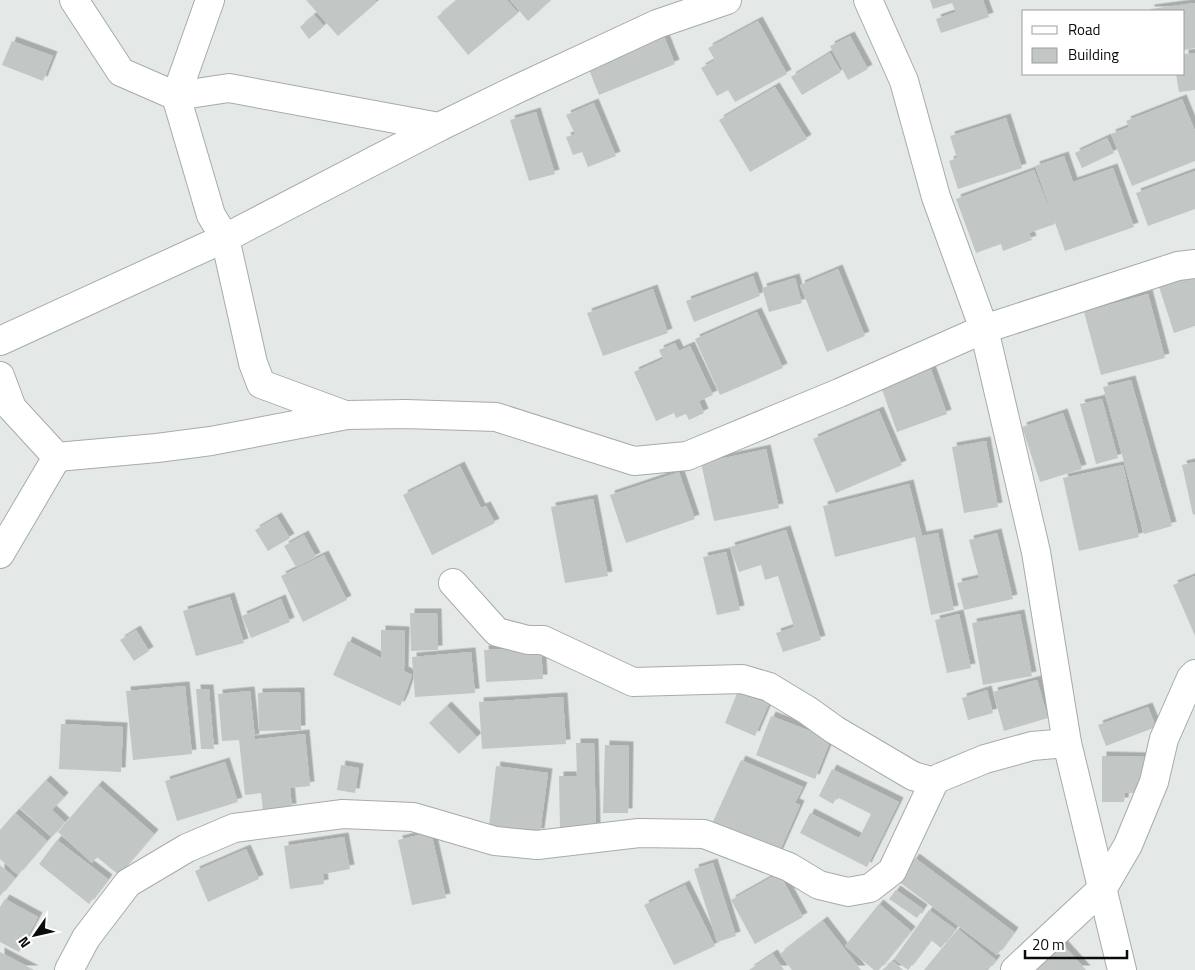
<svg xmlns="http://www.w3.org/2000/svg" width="1195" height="970" viewBox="0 0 1195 970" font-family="'Titillium Web',sans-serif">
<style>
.building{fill:#c2c6c5;filter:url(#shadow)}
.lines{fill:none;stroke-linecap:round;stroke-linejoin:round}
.street-casing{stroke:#a7abaa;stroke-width:30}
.street{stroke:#fff;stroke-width:28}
</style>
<defs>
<filter id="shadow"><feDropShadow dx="4.5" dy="-4.5" stdDeviation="0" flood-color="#0004"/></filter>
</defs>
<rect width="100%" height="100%" fill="#e4e9e7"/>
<g class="building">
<polygon points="306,0 375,0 377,2 338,36"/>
<polygon points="457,0 507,0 518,13 468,55 437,17"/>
<polygon points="510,0 551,0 528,21"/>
<polygon points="930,0 983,0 989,17 941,33 936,19 956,12 952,3 933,9"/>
<polygon points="1195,3 1195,48 1184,50 1184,11 1150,11 1150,9"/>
<polygon points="314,15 324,26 309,39 300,27"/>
<polygon points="758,21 787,74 735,102 728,90 717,96 701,68 715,60 708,48"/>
<polygon points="664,36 675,64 599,95 588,67"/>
<polygon points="850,36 868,69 848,80 830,46"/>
<polygon points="12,41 53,56 43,81 2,65"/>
<polygon points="830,53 841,72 802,95 791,77"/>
<polygon points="1195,53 1195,90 1179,92 1176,74 1184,74 1184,54"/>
<polygon points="775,87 807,139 750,172 719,120"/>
<polygon points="1182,99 1195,131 1195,161 1132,186 1111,134 1129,127 1126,121"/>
<polygon points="594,103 616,156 588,167 582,152 573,155 566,137 575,134 566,115"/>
<polygon points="536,112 555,174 529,181 510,120"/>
<polygon points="1006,118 1022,168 958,189 949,161 957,158 950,136"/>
<polygon points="1107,138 1114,153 1082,168 1075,153"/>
<polygon points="1064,156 1073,182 1113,168 1134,227 1065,251 1035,166"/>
<polygon points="1034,170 1055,224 1029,233 1032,240 1003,251 1001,244 976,253 956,199"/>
<polygon points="1195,171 1195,209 1148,226 1136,193"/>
<polygon points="838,269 865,336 827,352 800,285"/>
<polygon points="753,276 760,296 694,322 686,301"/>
<polygon points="1195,276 1195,326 1174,333 1159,287"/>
<polygon points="795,278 802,303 769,312 762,288"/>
<polygon points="653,289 668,333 603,356 587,313"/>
<polygon points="1148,294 1165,358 1101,375 1084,312"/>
<polygon points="757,312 783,368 720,395 695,339"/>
<polygon points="675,343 679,351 690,346 713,395 699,401 704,413 689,420 686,414 676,418 674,413 656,421 634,372 663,359 659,350"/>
<polygon points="929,364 947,414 897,432 879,381"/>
<polygon points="1131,380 1172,526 1144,534 1103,387"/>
<polygon points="1102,399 1118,458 1096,464 1080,404"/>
<polygon points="879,411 902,465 836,493 813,439"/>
<polygon points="1063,413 1082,469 1040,482 1022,427"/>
<polygon points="986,441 998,507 964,513 952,447"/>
<polygon points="766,449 779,508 714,521 701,463"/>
<polygon points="1195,462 1195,514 1193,515 1182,465"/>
<polygon points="1123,465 1139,537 1079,551 1063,478"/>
<polygon points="460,466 481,508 486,506 495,523 432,555 403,495"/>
<polygon points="679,472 695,519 626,543 610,495"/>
<polygon points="909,484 922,536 938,533 954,610 931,615 915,537 835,557 823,506"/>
<polygon points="593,499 608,576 565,583 551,507"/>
<polygon points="277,517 290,538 268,551 255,530"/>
<polygon points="786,530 821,640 783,652 776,633 794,627 778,576 765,580 761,565 739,572 730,547"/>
<polygon points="997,533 1013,599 964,610 957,583 979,578 969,540"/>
<polygon points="304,535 316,557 296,567 284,546"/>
<polygon points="726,552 740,610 717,615 703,557"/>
<polygon points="324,555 347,600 303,622 281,576"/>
<polygon points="1195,576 1195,636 1173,585"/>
<polygon points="230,597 244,643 196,656 183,611"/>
<polygon points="281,599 290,622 251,638 242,616"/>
<polygon points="410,613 437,613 438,650 411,651"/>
<polygon points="959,614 971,668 947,673 935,620"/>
<polygon points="1020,614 1032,676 983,685 972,623"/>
<polygon points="136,630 149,651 134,661 120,640"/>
<polygon points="381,630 405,631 404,671 412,675 404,698 400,706 333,675 348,641 381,658"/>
<polygon points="541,648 543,679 486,682 484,650"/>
<polygon points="471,652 475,693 415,697 412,657"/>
<polygon points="1037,680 1048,718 1004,731 993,692"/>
<polygon points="185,686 192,754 133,760 126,691"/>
<polygon points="739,688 770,701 755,736 725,723"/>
<polygon points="196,689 209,689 214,749 201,749"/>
<polygon points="987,690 993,713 968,720 962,698"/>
<polygon points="250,691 255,738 247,740 305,734 310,786 290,788 292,808 263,811 261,793 245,795 239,740 222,741 218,694"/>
<polygon points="300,692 301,730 259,731 258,693"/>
<polygon points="563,697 566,744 482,749 479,702"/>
<polygon points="447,706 477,737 459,754 429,723"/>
<polygon points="1148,707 1156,727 1106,746 1098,725"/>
<polygon points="771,716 831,739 815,779 756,755"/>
<polygon points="61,724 123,727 121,772 59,769"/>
<polygon points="576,743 594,743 596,829 560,829 559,776 577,776"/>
<polygon points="605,745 629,746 628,813 603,813"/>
<polygon points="1102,756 1147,757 1146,793 1125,793 1124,802 1102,802"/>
<polygon points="741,760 803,787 795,803 800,805 777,857 711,826"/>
<polygon points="225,762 238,802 177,821 165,781"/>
<polygon points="341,765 359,768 355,793 337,790"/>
<polygon points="496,766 548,773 540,833 489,826"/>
<polygon points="832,769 899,802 867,867 800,833 810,813 859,838 871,814 837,797 833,804 819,796"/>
<polygon points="46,780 64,797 52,810 65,822 52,837 20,808"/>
<polygon points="98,785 154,834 119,875 97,857 92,863 58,832"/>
<polygon points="15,813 47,841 18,875 0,859 0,830"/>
<polygon points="431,832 446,898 412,905 398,840"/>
<polygon points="344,837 350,869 323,874 324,884 290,889 284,846"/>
<polygon points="57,840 108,879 89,904 39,864"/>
<polygon points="246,849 259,879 208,902 195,871"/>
<polygon points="915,858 1014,932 997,955 898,881"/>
<polygon points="713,863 736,936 717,942 694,869"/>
<polygon points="0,865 15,878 0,896"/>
<polygon points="779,873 803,917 755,944 731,900"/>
<polygon points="685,885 715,946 674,965 644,905"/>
<polygon points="896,890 923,909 917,918 889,899"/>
<polygon points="5,899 38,917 19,952 0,942 0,907"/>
<polygon points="879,904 911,931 879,970 874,970 845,946"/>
<polygon points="929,910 955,929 941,948 931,940 908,970 894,959"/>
<polygon points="823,921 861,970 792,970 780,954"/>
<polygon points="958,929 996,960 988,970 924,970"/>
<polygon points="1058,939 1086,970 1024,970"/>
<polygon points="0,952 34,970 0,970"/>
<polygon points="773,954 784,970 749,970"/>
<polygon points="893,961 903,970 882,970"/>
</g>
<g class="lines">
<g class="street-casing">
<g id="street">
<polyline points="74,0 121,72 176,96 229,88 439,127 517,89 657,24 727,0"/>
<polyline points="210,0 176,96 211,215 225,238 253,363 261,384 345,415"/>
<polyline points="868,0 904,81 936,197 984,329 1178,266 1195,264"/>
<polyline points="0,341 225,238 439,127"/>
<polyline points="0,376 12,408 57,457 157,448 211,441 347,415 406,414 496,417 634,461 687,456 839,393 984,329 1036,552 1067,743 1122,970"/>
<polyline points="0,554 57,457"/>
<polyline points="453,583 497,632 528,640 543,640 633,682 742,679 769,687 807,710 835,730 913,776 934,782"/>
<polyline points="69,970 86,938 128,883 187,848 234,828 343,814 413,817 495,841 537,845 639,833 704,834 789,867 819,885 848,892 870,888 892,871 934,782 939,778 985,759 1032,746 1067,743"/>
<polyline points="1015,970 1103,888 1128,845 1154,782 1164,739 1191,678 1195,674"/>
</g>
</g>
<use href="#street" class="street"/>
</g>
<rect x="1022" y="10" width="162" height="65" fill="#ffffff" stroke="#9d9e9d"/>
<rect x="1032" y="26" width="25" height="8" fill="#ffffff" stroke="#9d9e9d"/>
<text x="1068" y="35" font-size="15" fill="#0a0c0b">Road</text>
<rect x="1032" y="48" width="25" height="15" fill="#c2c6c5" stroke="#9d9e9d"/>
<text x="1068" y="60" font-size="15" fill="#0a0c0b">Building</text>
<g transform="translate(35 935) rotate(236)" stroke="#ffffff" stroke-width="4" paint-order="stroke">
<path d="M0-4L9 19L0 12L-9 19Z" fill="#0a0c0b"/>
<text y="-8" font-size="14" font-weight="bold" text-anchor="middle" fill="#0a0c0b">N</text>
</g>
<path d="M1025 950v8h102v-8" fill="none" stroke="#0a0c0b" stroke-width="2.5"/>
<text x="1032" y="950" font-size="15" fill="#0a0c0b" stroke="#ffffff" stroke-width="4" paint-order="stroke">20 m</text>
</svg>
